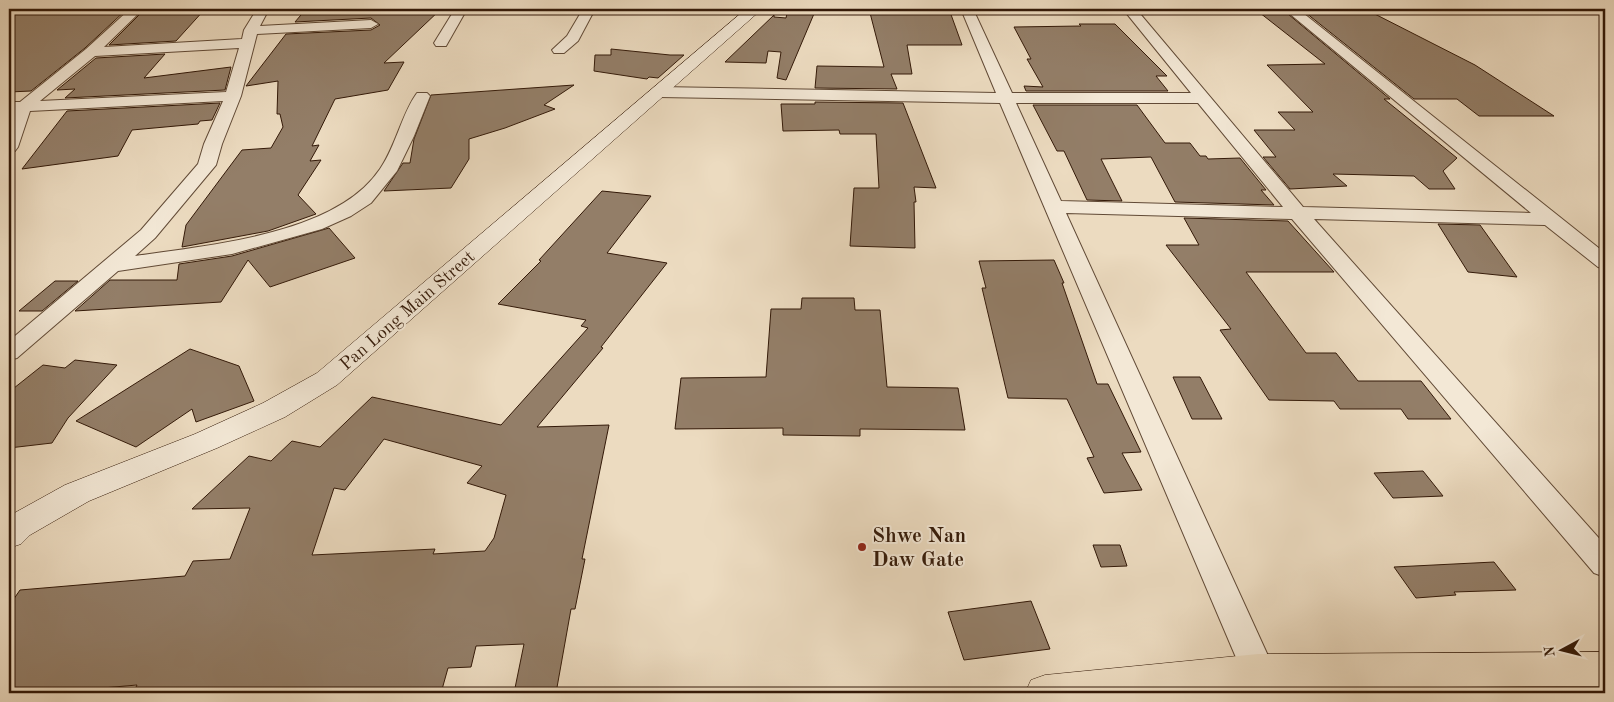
<svg xmlns="http://www.w3.org/2000/svg" width="1614" height="702" viewBox="0 0 1614 702" font-family="'Old Standard TT',serif">
<style>
.building{fill:#937e68;stroke:#331908;fill-rule:evenodd}
.lines{fill:none;stroke-linecap:round;stroke-linejoin:round}
.street-casing{stroke:#614a36;stroke-width:2}
.secondary-casing{stroke:#331908;stroke-width:1}
.highway-casing{stroke:#331908;stroke-width:1}
.street{fill:#f3e8d6;fill-rule:evenodd}
.secondary{fill:#f3e8d6;fill-rule:evenodd}
.highway{fill:#ecdbc0;fill-rule:evenodd}
.poi-dot{fill:#8f2418;stroke:#f3e8d6;stroke-width:2}
.labels{text-anchor:middle;stroke-width:4;stroke-linejoin:round;paint-order:stroke}
.street-label{font-size:18px;fill:#331908;stroke:#f3e8d6}
.near-poi-label{font-size:21px;font-weight:bold;fill:#331908;stroke:#f3e8d6;text-anchor:start}
</style>
<rect width="100%" height="100%" fill="#ecdbc0"/>
<filter id="stains"><feTurbulence type="fractalNoise" baseFrequency=".004" numOctaves="4"/><feColorMatrix values="0 0 0 0 .2 0 0 0 0 .09 0 0 0 0 .02 0 0 0 .5 -.17"/></filter>
<radialGradient id="worn" r=".72"><stop offset=".6" stop-color="#630" stop-opacity="0"/><stop offset="1" stop-color="#630" stop-opacity=".3"/></radialGradient>
<g class="building">
<polygon points="9,9 127,9 85,48 31,91 9,92"/>
<polygon points="145,9 205,9 176,41 109,45"/>
<polygon points="306,9 441,9 384,63 404,62 388,90 335,99 312,146 319,145 310,161 321,160 298,195 316,214 268,231 182,247 186,225 242,150 271,148 283,127 280,114 277,114 278,81 246,86 286,34 371,30 380,25 371,18 295,22"/>
<polygon points="788,9 816,9 786,80 777,78 781,52 768,51 766,63 725,62 774,15 774,17 786,18"/>
<polygon points="869,9 949,9 962,45 907,45 912,74 891,74 897,89 815,88 817,66 884,67"/>
<polygon points="1255,9 1282,9 1390,99 1384,99 1457,158 1443,171 1455,189 1429,189 1414,176 1333,174 1347,186 1290,189 1263,157 1276,157 1254,130 1295,130 1278,112 1313,112 1267,65 1325,64"/>
<polygon points="1301,9 1365,9 1475,65 1554,116 1479,116 1457,99 1414,99"/>
<polygon points="1079,24 1115,24 1167,76 1156,76 1168,91 1026,91 1024,86 1043,87 1027,59 1031,59 1014,27 1081,26"/>
<polygon points="611,49 670,55 684,55 658,78 649,77 647,79 594,71 595,55 611,55"/>
<polygon points="165,54 144,78 231,67 225,90 65,98 75,89 57,90 96,58"/>
<polygon points="574,85 544,105 555,109 505,128 469,139 469,159 451,188 384,191 403,163 410,163 414,139 431,95"/>
<polygon points="815,102 903,103 936,188 914,187 916,202 914,202 915,248 850,246 854,188 879,188 876,134 840,134 839,130 783,131 781,104 815,104"/>
<polygon points="220,103 212,120 200,121 198,124 132,130 118,156 22,169 67,111"/>
<polygon points="1033,105 1137,105 1165,143 1190,143 1200,156 1206,156 1208,159 1240,158 1266,190 1261,190 1274,205 1175,202 1151,157 1101,159 1122,201 1087,200 1064,151 1057,151"/>
<path d="M 602,191 L 651,196 L 607,253 L 667,263 L 601,347 L 603,348 L 537,427 L 609,425 L 582,559 L 585,559 L 575,609 L 571,609 L 556,693 L 514,693 L 524,644 L 476,646 L 471,667 L 448,668 L 441,693 L 133,693 L 137,685 L 45,693 L 9,693 L 9,606 L 20,590 L 185,576 L 193,561 L 230,559 L 250,508 L 192,509 L 249,456 L 271,461 L 292,441 L 320,447 L 372,397 L 501,425 L 588,328 L 581,326 L 586,320 L 498,304 L 541,261 L 539,260 ZM 384,439 L 482,466 L 467,483 L 506,495 L 494,538 L 485,551 L 433,554 L 435,549 L 312,555 L 334,488 L 345,490 Z"/>
<polygon points="1184,218 1288,221 1334,272 1246,272 1306,353 1336,353 1358,381 1421,381 1451,419 1408,419 1401,409 1340,409 1334,401 1269,400 1220,330 1231,329 1166,245 1199,245"/>
<polygon points="1438,224 1480,225 1517,277 1468,272"/>
<polygon points="329,228 355,258 270,287 248,260 221,302 75,311 110,280 177,280 179,264 232,256"/>
<polygon points="1054,260 1064,283 1062,283 1097,384 1108,384 1141,452 1122,453 1142,490 1104,493 1087,458 1094,457 1067,399 1008,398 982,288 986,288 979,261"/>
<polygon points="55,281 78,281 42,311 19,311"/>
<polygon points="802,298 854,298 855,310 880,310 887,387 958,388 965,430 860,429 860,436 783,435 783,428 675,429 681,378 766,377 771,309 801,309"/>
<polygon points="190,349 239,366 254,401 196,422 192,409 136,447 76,421"/>
<polygon points="75,360 117,365 68,418 52,443 9,448 9,392 43,365 65,368"/>
<polygon points="1173,377 1200,377 1222,419 1192,419"/>
<polygon points="1423,471 1443,496 1393,498 1374,473"/>
<polygon points="1093,545 1120,545 1127,566 1101,567"/>
<polygon points="1494,562 1516,590 1454,592 1456,595 1416,598 1394,567"/>
<polygon points="1031,601 1050,649 964,660 948,612"/>
</g>
<g class="lines">
<g class="street-casing">
<g id="street">
<path d="M 130,9 L 143,9 L 104,47 L 242,39 L 244,30 L 257,9 L 269,9 L 260,26 L 371,20 L 378,24 L 371,28 L 257,34 L 241,96 L 222,144 L 216,165 L 155,238 L 135,256 C 208,245 336,235 380,169 C 396,146 402,113 417,93 L 427,93 L 430,96 L 414,136 L 397,171 L 371,203 L 351,216 L 322,229 L 232,254 L 118,271 L 17,358 L 9,360 L 9,341 L 141,230 L 198,164 L 204,144 L 223,101 L 30,111 L 18,147 L 15,151 L 9,152 L 9,124 L 13,112 L 9,112 L 9,102 L 20,102 L 86,49 ZM 239,48 L 226,92 L 40,101 L 95,56 Z"/>
<polygon points="455,9 467,9 446,46 436,46 434,43"/>
<polygon points="583,9 595,9 578,41 564,53 554,53 552,50 567,36"/>
<path d="M 961,9 L 973,9 L 1012,93 L 1191,93 L 1123,9 L 1136,9 L 1303,207 L 1531,213 L 1284,9 L 1298,9 L 1605,253 L 1605,269 L 1598,267 L 1545,225 L 1314,219 L 1605,545 L 1605,577 L 1594,573 L 1292,219 L 1066,213 L 1275,671 L 1270,681 L 1258,686 L 1246,681 L 1000,103 L 659,97 L 654,95 L 651,92 L 654,89 L 659,87 L 996,93 ZM 1016,103 L 1198,103 L 1283,207 L 1061,201 Z"/>
</g>
</g>
<g class="secondary-casing">
<polygon id="secondary" points="746,9 762,9 337,385 285,417 217,448 89,501 30,535 21,544 9,548 9,516 65,485 195,434 263,403 317,373"/>
</g>
<g class="highway-casing">
<polygon id="highway" points="1605,652 1605,686 1258,688 1209,693 1025,693 1031,680 1045,675 1258,654"/>
</g>
<use href="#street" class="street"/>
<use href="#secondary" class="secondary"/>
<use href="#highway" class="highway"/>
</g>
<circle class="poi-dot" cx="862" cy="547" r="5"/>
<g class="labels">
<g class="street-label">
<text transform="translate(407 310) rotate(-41)" y="6">Pan Long Main Street</text>
</g>
<g class="near-poi-label">
<text x="872" y="542">Shwe Nan<tspan x="872" dy="24">Daw Gate</tspan></text>
</g>
</g>
<rect width="1614" height="702" fill="none" stroke="#ecdbc0" stroke-width="30"/>
<rect x="10" y="10" width="1594" height="682" fill="none" stroke="#331908" stroke-width="2.5"/>
<rect x="15" y="15" width="1584" height="672" fill="none" stroke="#331908"/>
<g transform="translate(1562 650) rotate(263)" stroke="#f3e8d6" stroke-width="4" paint-order="stroke">
<path d="M0-4L9 19L0 12L-9 19Z" fill="#331908"/>
<text y="-8" font-size="14" font-weight="bold" text-anchor="middle" fill="#331908">N</text>
</g>
<rect width="100%" height="100%" filter="url(#stains)"/>
<rect width="100%" height="100%" fill="url(#worn)"/>
</svg>
